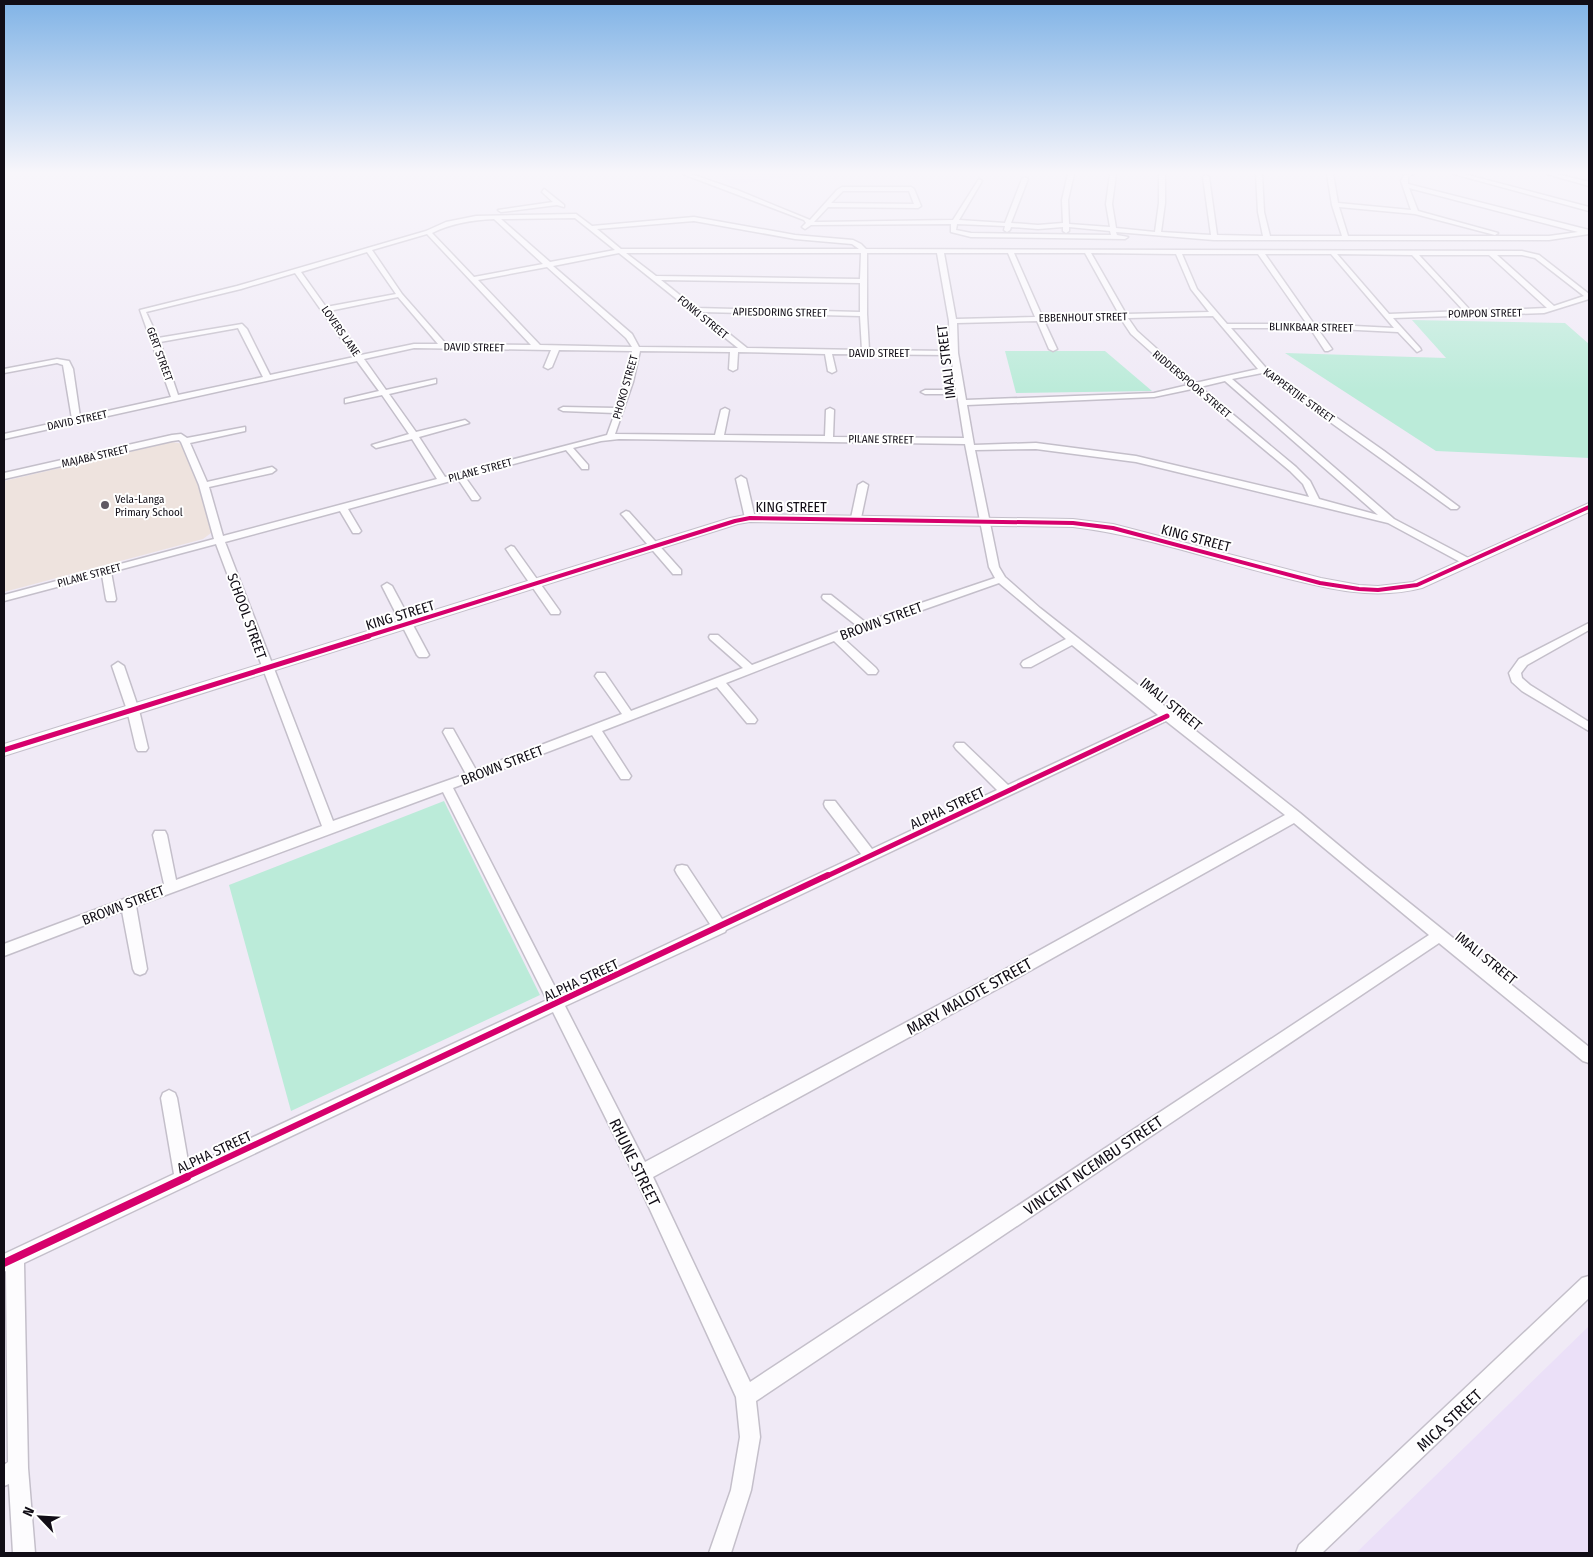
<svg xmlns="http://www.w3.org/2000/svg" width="1593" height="1557" viewBox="0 0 1593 1557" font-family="'Fira Sans Condensed',sans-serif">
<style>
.built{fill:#ebe0f8}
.education{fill:#eee3de}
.green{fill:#bbebd9}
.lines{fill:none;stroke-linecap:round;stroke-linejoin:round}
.street-casing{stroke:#c4bfca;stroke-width:3}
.secondary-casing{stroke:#c4bfca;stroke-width:2}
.street{fill:#fdfcfe;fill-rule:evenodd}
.secondary{fill:#fdfcfe;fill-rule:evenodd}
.cycleway-far3-casing{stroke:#fff;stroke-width:6}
.cycleway-far2-casing{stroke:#fff;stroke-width:8}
.cycleway-far1-casing{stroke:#fff;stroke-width:9}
.cycleway-casing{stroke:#fff;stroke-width:11}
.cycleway-far3{stroke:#d6006c;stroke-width:4}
.cycleway-far2{stroke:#d6006c;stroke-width:5}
.cycleway-far1{stroke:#d6006c;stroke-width:6}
.cycleway{stroke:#d6006c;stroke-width:8}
.poi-dot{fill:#5f5a64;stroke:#fff;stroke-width:2}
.labels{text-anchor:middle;stroke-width:4;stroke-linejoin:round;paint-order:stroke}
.far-street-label{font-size:11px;fill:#110d16;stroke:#fff}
.far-poi-label{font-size:11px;fill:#110d16;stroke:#fff;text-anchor:start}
.street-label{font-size:14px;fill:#110d16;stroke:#fff}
.near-street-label{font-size:16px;fill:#110d16;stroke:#fff}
</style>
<rect width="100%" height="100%" fill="#f0eaf6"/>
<g class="built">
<polygon points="718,174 811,174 731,185"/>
<polygon points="1589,1326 1589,1553 1356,1553"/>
</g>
<polygon class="education" points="172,442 184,444 215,530 203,539 4,592 4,481"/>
<g class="green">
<polygon points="1412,320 1565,323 1589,344 1589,458 1436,451 1285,353 1446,358"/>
<polygon points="1005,351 1105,351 1152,391 1016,393"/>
<polygon points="444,801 540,995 291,1111 229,885"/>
</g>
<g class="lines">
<g class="street-casing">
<g id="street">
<path d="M 683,174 L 691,174 L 737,190 L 810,220 L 837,190 L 842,187 L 911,187 L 914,189 L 921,206 L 918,208 L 828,207 L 814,222 L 819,222 L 953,220 L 979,179 L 982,181 L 959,220 L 1005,223 L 1022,179 L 1025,177 L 1028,179 L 1011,223 L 1038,225 L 1063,223 L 1062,200 L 1068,174 L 1074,174 L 1068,200 L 1069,224 L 1110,227 L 1106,204 L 1110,174 L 1116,174 L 1112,204 L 1116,228 L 1155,232 L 1159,203 L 1159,174 L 1165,174 L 1165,203 L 1161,232 L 1211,235 L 1203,177 L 1206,175 L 1209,177 L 1217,235 L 1263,236 L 1258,212 L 1256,174 L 1262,174 L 1264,212 L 1270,236 L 1342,236 L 1332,205 L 1327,174 L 1333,174 L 1338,203 L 1411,210 L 1401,181 L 1404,175 L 1413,174 L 1408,177 L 1408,184 L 1589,230 L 1589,234 L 1549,240 L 1214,240 L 1116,232 L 1117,235 L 1128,237 L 1125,239 L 971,237 L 951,232 L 951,224 L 811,225 L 805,229 L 802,227 L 806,223 L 804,220 ZM 1409,188 L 1578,232 L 1549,236 L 1348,236 L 1339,207 L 1415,214 L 1495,235 L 1498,233 L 1418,211 ZM 843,191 L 909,191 L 914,204 L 831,203 ZM 957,224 L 1005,226 L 1004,230 L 1007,232 L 1010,230 L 1011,227 L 1038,229 L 1063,227 L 1063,231 L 1066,233 L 1069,231 L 1069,227 L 1110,231 L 1111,235 L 971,233 L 956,230 Z"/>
<polygon points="1454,174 1464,174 1589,207 1589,211"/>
<polygon points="1547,174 1557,174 1589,182 1589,186"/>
<polygon points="544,189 564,205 564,207 557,205 501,212 498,210 553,202 542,192"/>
<path d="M 576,214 L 592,226 L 694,217 L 795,235 L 853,240 L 861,244 L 866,249 L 1522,251 L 1539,255 L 1589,294 L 1589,299 L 1544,313 L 1393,318 L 1420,348 L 1421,350 L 1417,352 L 1398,332 L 1317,328 L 1332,349 L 1328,351 L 1325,351 L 1310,328 L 1231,328 L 1266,368 L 1384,451 L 1459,507 L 1457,509 L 1451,509 L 1262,373 L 1232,379 L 1394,519 L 1472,560 L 1472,564 L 1464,564 L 1388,523 L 1136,462 L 1036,449 L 975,450 L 999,567 L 1005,577 L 1040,608 L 1300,813 L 1366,868 L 1589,1047 L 1589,1063 L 1583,1061 L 1439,943 L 756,1401 L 760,1437 L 751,1490 L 731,1553 L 709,1553 L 731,1490 L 740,1437 L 736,1397 L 636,1179 L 553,1012 L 24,1263 L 28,1468 L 35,1553 L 13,1553 L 9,1484 L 4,1486 L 4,1465 L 8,1462 L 6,1271 L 4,1272 L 4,1254 L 174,1174 L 161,1098 L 163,1093 L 169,1090 L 175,1093 L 177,1098 L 189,1167 L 547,1000 L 443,792 L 136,906 L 147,969 L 145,973 L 140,975 L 135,973 L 133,969 L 122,911 L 4,956 L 4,944 L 164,884 L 153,835 L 155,831 L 165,831 L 167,835 L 176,880 L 322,826 L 216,544 L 111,572 L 116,599 L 115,601 L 107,601 L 106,599 L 102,575 L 4,601 L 4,595 L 214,539 L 199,485 L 181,442 L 179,440 L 172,441 L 4,479 L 4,473 L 172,435 L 181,434 L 187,438 L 245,427 L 245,431 L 190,443 L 207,482 L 272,467 L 276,470 L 272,473 L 209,487 L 223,536 L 437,479 L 412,439 L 376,448 L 372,445 L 409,434 L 382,395 L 345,403 L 345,399 L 379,391 L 357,361 L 4,439 L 4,434 L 72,419 L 63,365 L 57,363 L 4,373 L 4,369 L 57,359 L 69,361 L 73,369 L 80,417 L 171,397 L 140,310 L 237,286 L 426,231 L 446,222 L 476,216 ZM 575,218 L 615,250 L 550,262 L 501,219 ZM 494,219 L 543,264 L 474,277 L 432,233 C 452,223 472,220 494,219 ZM 694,221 L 795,239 L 852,244 L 859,249 L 621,249 L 597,229 ZM 427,234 L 531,345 L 446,344 L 402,294 L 372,250 ZM 367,252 L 396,294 L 326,307 L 301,272 ZM 619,253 L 738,348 L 639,347 L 632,334 L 553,266 ZM 626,253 L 861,253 L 860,279 L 656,276 ZM 867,253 L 937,253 L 949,321 L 950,351 L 869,350 L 867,314 ZM 944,253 L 1008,253 L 1035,317 L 956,319 ZM 1014,253 L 1085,253 L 1119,314 L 1042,316 ZM 1091,253 L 1176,254 L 1191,289 L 1209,312 L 1126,314 ZM 1182,254 L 1258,254 L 1307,324 L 1227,324 L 1197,289 ZM 1265,254 L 1331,254 L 1394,328 L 1314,324 ZM 1337,254 L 1412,255 L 1464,311 L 1389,314 ZM 1419,255 L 1489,255 L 1547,308 L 1471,311 ZM 1497,255 L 1522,255 L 1535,258 L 1584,296 L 1554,306 ZM 547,267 L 626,338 L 632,347 L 540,345 L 478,280 ZM 295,273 L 354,357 L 270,375 L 247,329 L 242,324 L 158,338 L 146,312 L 241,289 ZM 661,280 L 860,283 L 860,312 L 696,308 ZM 398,297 L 438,344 L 414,344 L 361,355 L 329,311 ZM 702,312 L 860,316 L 862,350 L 747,348 ZM 1213,316 L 1258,369 L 1195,383 L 1137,331 L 1128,318 ZM 1121,319 L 1131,334 L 1188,385 L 1154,393 L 966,400 L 958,353 L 957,323 L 1037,321 L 1049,349 L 1053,351 L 1057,349 L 1044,321 ZM 238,328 L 263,377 L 178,395 L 160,342 ZM 414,348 L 551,350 L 544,367 L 548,369 L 552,367 L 559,350 L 632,351 L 628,371 L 616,408 L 563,407 L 559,409 L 563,411 L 615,413 L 607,435 L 445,477 L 419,437 L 469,423 L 465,420 L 416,432 L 389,394 L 436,383 L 436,379 L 386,390 L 364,359 ZM 640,351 L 730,352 L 729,369 L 733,371 L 737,369 L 738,352 L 825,354 L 828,371 L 832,373 L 836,371 L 832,354 L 951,355 L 956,390 L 925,390 L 921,392 L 925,394 L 957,394 L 964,438 L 833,437 L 834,410 L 830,408 L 826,410 L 825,436 L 724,435 L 729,410 L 725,408 L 721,410 L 715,435 L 615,434 L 633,382 ZM 1225,381 L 1378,515 L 1319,499 L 1310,481 L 1296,467 L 1200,387 ZM 1192,389 L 1290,471 L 1303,484 L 1309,497 L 1136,456 L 1036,443 L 974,445 L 967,405 L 1154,397 ZM 619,439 L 965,444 L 989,567 L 995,578 L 865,622 L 831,595 L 823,595 L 822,597 L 823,599 L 856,625 L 752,665 L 718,635 L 710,635 L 709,637 L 710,639 L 743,668 L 631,711 L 605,673 L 597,673 L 595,676 L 622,714 L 476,770 L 453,729 L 445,729 L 443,732 L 466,774 L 333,821 L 225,542 L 340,511 L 353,533 L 359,533 L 361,531 L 348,509 L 458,479 L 472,500 L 478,500 L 480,498 L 465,477 L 566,450 L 582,469 L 588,469 L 588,465 L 573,448 L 601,441 ZM 999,583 L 1066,639 L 1023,661 L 1021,664 L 1023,667 L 1031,667 L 1072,645 L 1158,715 L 1008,785 L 964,743 L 956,743 L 954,746 L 956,749 L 997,790 L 872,849 L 835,801 L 825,801 L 824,804 L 825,807 L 861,854 L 722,919 L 687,866 L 682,865 L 677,866 L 675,870 L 677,874 L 710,924 L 559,995 L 453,788 L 592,735 L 621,779 L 629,779 L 631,776 L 602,731 L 717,687 L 747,723 L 755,723 L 757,720 L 755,717 L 726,683 L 834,641 L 868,674 L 876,674 L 878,671 L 876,668 L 843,638 ZM 1166,721 L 1285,815 L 991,977 L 645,1162 L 565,1006 L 725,932 L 726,930 ZM 1294,823 L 1429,935 L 750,1382 L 653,1177 L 1001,987 Z"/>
<polygon points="741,476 746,479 755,518 750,521 745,518 736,479"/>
<polygon points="863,482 868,485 861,518 856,521 851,518 858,485"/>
<polygon points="626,511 629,512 681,570 681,574 673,574 623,516 621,514"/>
<polygon points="511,546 514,547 559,610 560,612 559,614 551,614 506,549"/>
<polygon points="387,583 392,586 429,655 427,657 419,657 417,655 382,586"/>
<polygon points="1589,623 1589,630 1527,665 1521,673 1522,678 1530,685 1589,722 1589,731 1522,691 1512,682 1509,673 1519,659"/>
<polygon points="118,662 124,666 139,710 148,748 146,751 138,751 136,748 127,710 112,666"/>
<polygon points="1589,1276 1589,1298 1322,1553 1296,1553 1299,1545 1582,1278"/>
</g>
</g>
<g class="secondary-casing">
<path id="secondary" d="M 1589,503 L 1589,512 L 1422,588 C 1368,602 1318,586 1265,573 C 1201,556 1139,535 1073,527 L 750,522 L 738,524 L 4,756 L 4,744 L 730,518 L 750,514 L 1073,519 L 1113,524 L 1321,578 L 1359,585 L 1378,586 L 1413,582 Z"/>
</g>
<use href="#street" class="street"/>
<use href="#secondary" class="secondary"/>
<g class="cycleway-far3-casing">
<polyline id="cycleway-far3" points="365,637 735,521 750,518 1073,523 1113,528 1320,583 1359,589 1378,590 1417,585 1589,507"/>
</g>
<g class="cycleway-far2-casing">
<g id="cycleway-far2">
<polyline points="4,750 369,636"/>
<polyline points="825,877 1167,716"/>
</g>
</g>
<g class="cycleway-far1-casing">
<polyline id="cycleway-far1" points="184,1178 828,875"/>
</g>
<g class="cycleway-casing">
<polyline id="cycleway" points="4,1263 187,1177"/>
</g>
<use href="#cycleway-far3" class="cycleway-far3"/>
<use href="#cycleway-far2" class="cycleway-far2"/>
<use href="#cycleway-far1" class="cycleway-far1"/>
<use href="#cycleway" class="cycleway"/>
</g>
<linearGradient id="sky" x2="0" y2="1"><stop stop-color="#80b3e6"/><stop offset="0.44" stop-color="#f8f6fb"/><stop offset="1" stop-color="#f8f6fb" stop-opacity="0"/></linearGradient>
<rect width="1593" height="392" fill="url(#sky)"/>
<circle class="poi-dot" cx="105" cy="505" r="5"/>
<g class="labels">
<g class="far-street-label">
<text transform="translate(780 312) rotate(1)" y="4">APIESDORING STREET</text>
<text transform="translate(1485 313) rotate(-1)" y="4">POMPON STREET</text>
<text transform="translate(703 317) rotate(39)" y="4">FONKI STREET</text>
<text transform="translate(1083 317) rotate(-1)" y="4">EBBENHOUT STREET</text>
<text transform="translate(1311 327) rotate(1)" y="4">BLINKBAAR STREET</text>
<text transform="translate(341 331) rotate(55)" y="4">LOVERS LANE</text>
<text transform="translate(474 347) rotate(1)" y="4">DAVID STREET</text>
<text x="879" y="357">DAVID STREET</text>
<text transform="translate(160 354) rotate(70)" y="4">GERT STREET</text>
<text transform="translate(1192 384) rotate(40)" y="4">RIDDERSPOOR STREET</text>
<text transform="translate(625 387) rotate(-74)" y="4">PHOKO STREET</text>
<text transform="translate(1299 395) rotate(36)" y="4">KAPPERTJIE STREET</text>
<text transform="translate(77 420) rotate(-12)" y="4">DAVID STREET</text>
<text transform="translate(881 439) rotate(1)" y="4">PILANE STREET</text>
<text transform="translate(95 456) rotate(-13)" y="4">MAJABA STREET</text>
<text transform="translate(480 470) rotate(-15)" y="4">PILANE STREET</text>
<text transform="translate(89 575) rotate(-15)" y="4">PILANE STREET</text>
</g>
<g class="far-poi-label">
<text x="115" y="503">Vela-Langa<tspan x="115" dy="13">Primary School</tspan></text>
</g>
<g class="street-label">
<text transform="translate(946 362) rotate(-97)" y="5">IMALI STREET</text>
<text x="791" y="512">KING STREET</text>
<text transform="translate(1196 538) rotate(15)" y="5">KING STREET</text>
<text transform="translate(400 615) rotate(-17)" y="5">KING STREET</text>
<text transform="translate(247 616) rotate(70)" y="5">SCHOOL STREET</text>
<text transform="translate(881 621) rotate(-20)" y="5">BROWN STREET</text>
<text transform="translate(1171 704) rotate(39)" y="5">IMALI STREET</text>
<text transform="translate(502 765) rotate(-21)" y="5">BROWN STREET</text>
<text transform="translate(947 808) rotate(-25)" y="5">ALPHA STREET</text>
<text transform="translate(123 905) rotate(-21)" y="5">BROWN STREET</text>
<text transform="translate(1486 958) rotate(39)" y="5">IMALI STREET</text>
<text transform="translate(581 980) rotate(-25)" y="5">ALPHA STREET</text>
<text transform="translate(214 1152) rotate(-25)" y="5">ALPHA STREET</text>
</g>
<g class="near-street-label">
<text transform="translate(969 996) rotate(-29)" y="6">MARY MALOTE STREET</text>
<text transform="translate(635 1162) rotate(64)" y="6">RHUNE STREET</text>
<text transform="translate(1093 1165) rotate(-34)" y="6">VINCENT NCEMBU STREET</text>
<text transform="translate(1449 1420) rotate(-43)" y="6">MICA STREET</text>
</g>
</g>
<rect width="1593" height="1557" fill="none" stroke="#110d16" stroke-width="10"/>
<g transform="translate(40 1517) rotate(295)" stroke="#ffffff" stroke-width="4" paint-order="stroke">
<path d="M0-4L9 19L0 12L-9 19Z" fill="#110d16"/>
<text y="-8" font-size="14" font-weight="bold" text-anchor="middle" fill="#110d16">N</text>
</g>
</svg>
